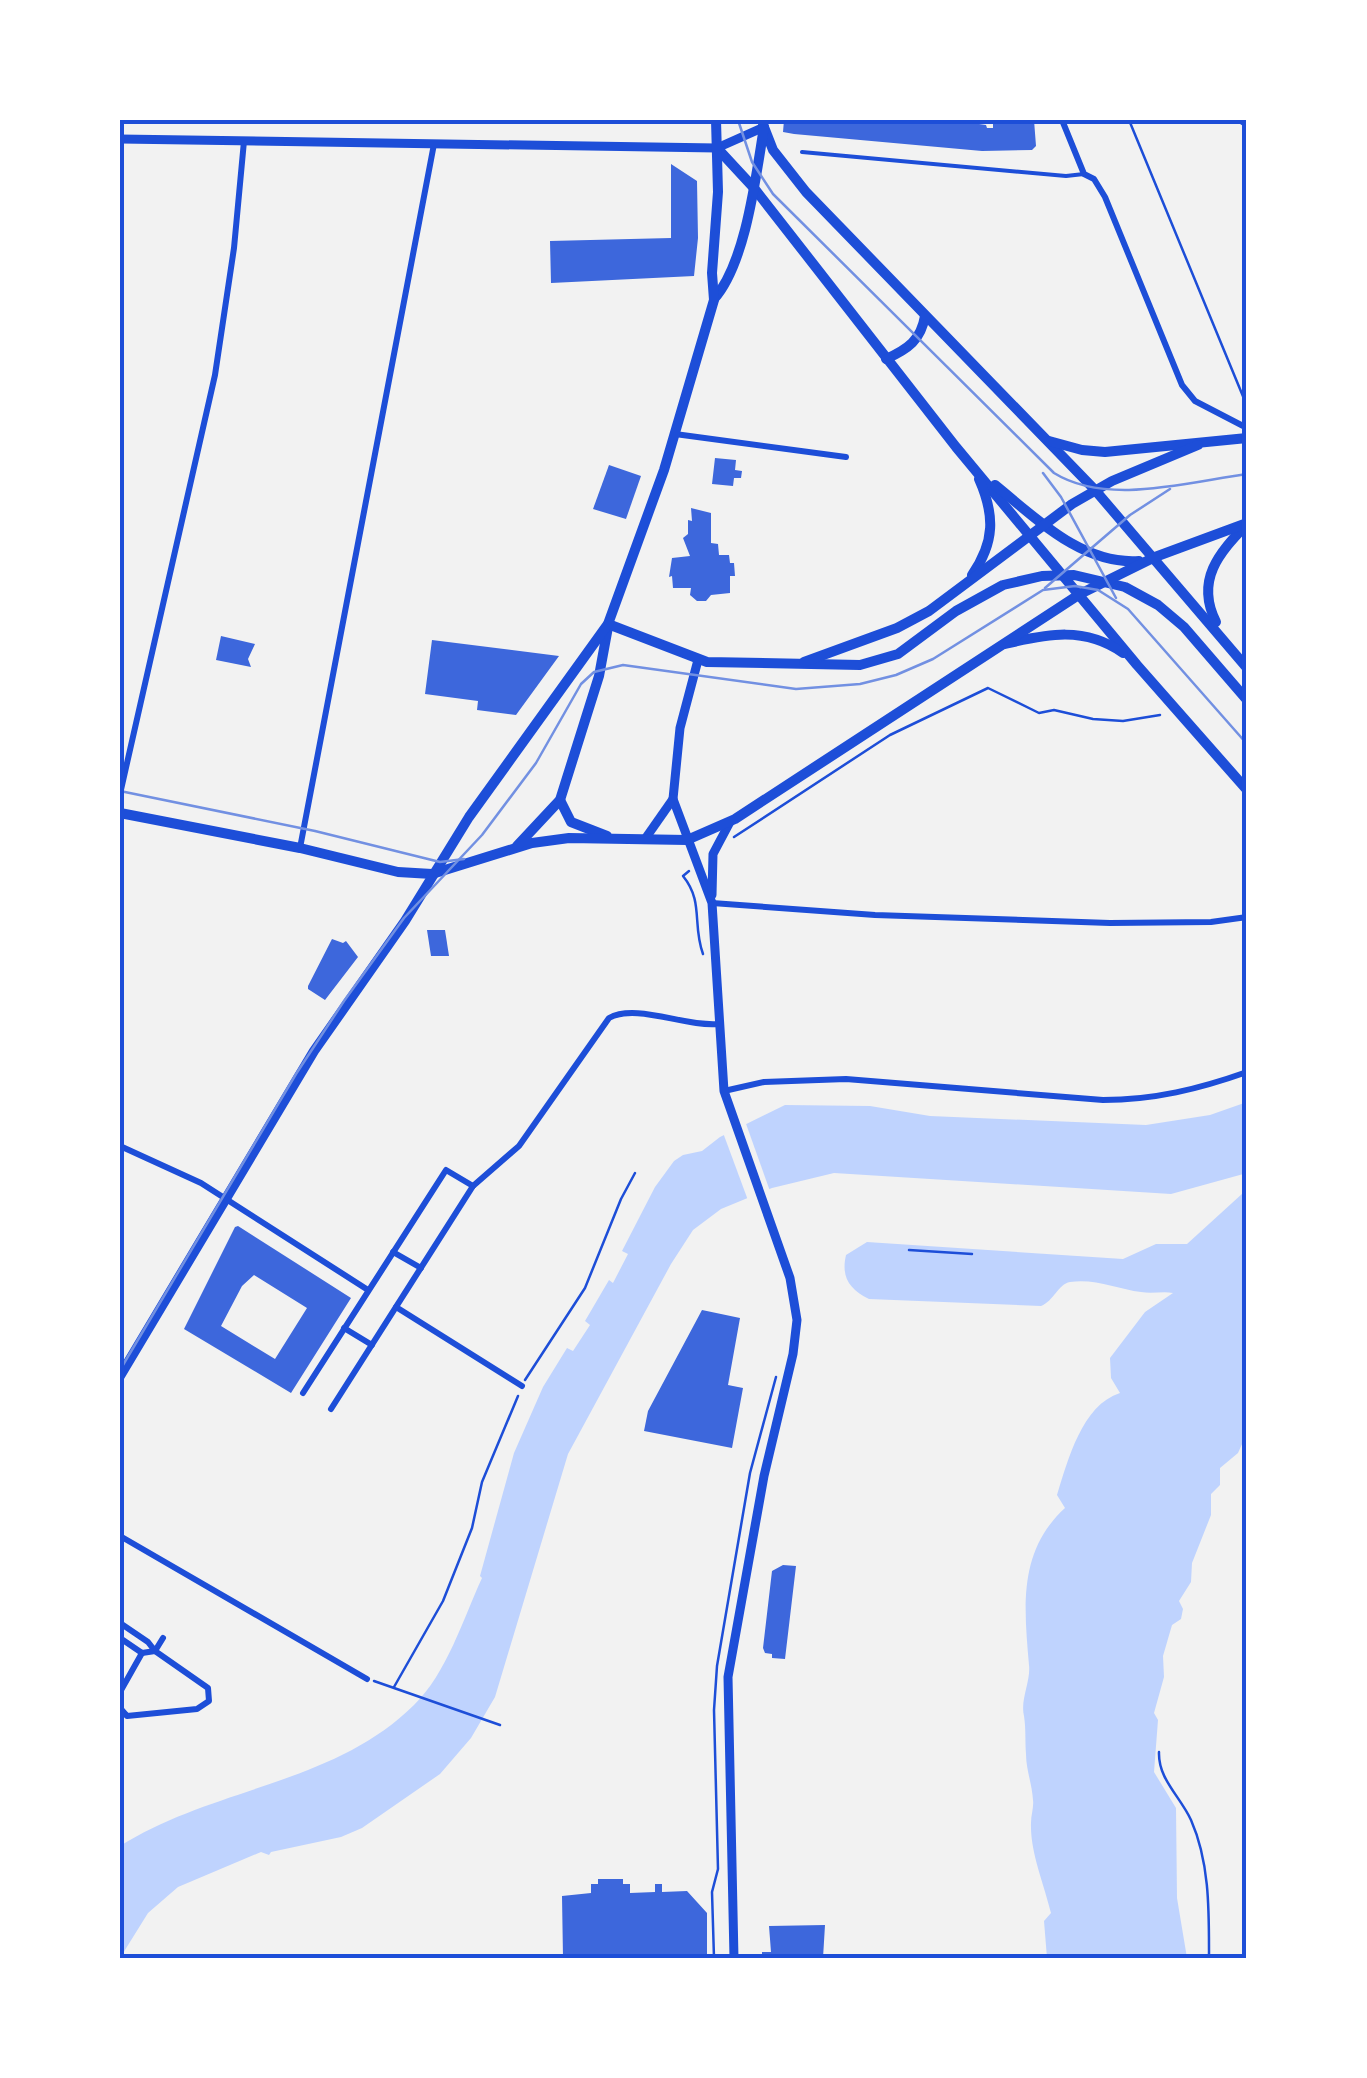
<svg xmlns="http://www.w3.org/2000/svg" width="1367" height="2078" viewBox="0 0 1367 2078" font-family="'Source Sans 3',sans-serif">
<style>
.water{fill:#bfd3fe}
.pier{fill:#f2f2f2}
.building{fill:#3d67dc;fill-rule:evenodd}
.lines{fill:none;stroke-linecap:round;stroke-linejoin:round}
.path{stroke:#1d4ed8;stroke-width:2.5}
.service{stroke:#1d4ed8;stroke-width:4}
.minor{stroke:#1d4ed8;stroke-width:6}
.tertiary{stroke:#1d4ed8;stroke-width:9}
.secondary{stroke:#1d4ed8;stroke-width:10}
.tram{stroke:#7290e2;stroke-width:2.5}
.neatline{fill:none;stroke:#1d4ed8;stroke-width:4}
</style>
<rect width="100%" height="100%" fill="#f2f2f2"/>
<g class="water">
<path d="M 1247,1102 L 1247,1173 L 1171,1194 L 834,1173 L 772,1188 L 721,1209 L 693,1230 L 671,1264 L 568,1454 L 495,1697 L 471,1738 L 440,1774 L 362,1828 L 341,1837 L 271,1852 L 269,1855 L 261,1852 L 178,1887 L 148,1913 L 120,1958 L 120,1846 C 213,1787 333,1785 414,1705 C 447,1673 463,1619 482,1578 L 480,1576 L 514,1453 L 543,1387 L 567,1348 L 573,1351 L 590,1325 L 585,1321 L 609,1280 L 613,1283 L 628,1254 L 622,1251 L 655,1187 L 674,1161 L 683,1155 L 702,1151 L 720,1137 L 785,1105 L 870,1106 L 930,1116 L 1146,1125 L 1210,1115 Z"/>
<path d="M 1247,1183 L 1247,1433 L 1238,1453 L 1220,1468 L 1220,1485 L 1211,1494 L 1211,1515 L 1192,1563 L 1191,1582 L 1179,1601 L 1183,1609 L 1181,1619 L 1172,1625 L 1163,1656 L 1164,1677 L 1154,1713 L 1158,1720 L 1154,1772 L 1176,1808 L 1177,1898 L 1187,1958 L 1047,1958 L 1044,1921 L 1051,1913 C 1044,1884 1030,1852 1031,1823 C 1031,1815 1034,1807 1033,1800 C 1032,1784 1026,1769 1026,1754 C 1025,1740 1026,1729 1024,1716 C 1020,1700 1031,1681 1029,1665 C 1024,1607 1018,1551 1065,1508 L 1057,1495 C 1068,1460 1082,1405 1120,1393 L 1111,1378 L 1110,1358 L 1145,1312 L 1173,1293 C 1163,1291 1152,1294 1141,1292 C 1118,1289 1094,1278 1070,1282 C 1058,1284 1054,1301 1041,1306 L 869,1299 C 849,1289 841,1277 846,1255 L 867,1242 L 1123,1259 L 1156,1244 L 1187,1244 L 1243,1193 Z"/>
</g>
<polygon class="pier" points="745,1121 771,1194 749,1203 722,1130"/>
<g class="building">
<polygon points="784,120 951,120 986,125 987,128 993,128 993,120 1034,120 1036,146 1032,150 982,151 794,134 783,132"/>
<polygon points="671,164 697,181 698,238 694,276 551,283 550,241 671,238"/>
<polygon points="715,458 736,460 735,470 742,471 741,478 734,478 733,486 712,484"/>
<polygon points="609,465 641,476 626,519 593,509"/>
<polygon points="691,508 711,513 711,543 718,544 719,555 729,555 730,563 734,563 735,576 730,576 730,593 711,595 706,601 697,601 690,595 691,588 673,588 672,576 669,577 672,558 690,556 683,538 688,534 688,520 692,521"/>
<polygon points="221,636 255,644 248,659 251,667 216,660"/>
<polygon points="432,640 559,656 516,715 477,710 478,701 425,694"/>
<polygon points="427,930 445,930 449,956 431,956"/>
<polygon points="332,939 343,943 346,941 358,957 325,1000 308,989 308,986"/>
<path d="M 238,1226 L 351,1298 L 291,1393 L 184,1329 L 235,1227 ZM 254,1275 L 307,1308 L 275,1359 L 221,1326 L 242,1286 Z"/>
<polygon points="702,1310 740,1318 728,1385 743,1388 732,1448 644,1431 648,1411"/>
<polygon points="783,1565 796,1566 785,1659 772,1658 772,1654 765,1653 763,1648 772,1571"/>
<polygon points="598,1879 623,1879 623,1884 630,1884 630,1893 655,1892 655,1884 662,1884 662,1892 687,1891 707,1913 707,1958 563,1958 562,1896 591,1893 591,1884 598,1884"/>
<polygon points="825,1925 823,1958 762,1955 762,1952 771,1952 769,1926"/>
</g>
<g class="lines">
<g class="path">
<polyline points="1129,120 1247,406"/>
<polyline points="1236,120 1247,127"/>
<polyline points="734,837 890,735 988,688 1039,713 1054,710 1093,719 1123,721 1160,715"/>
<path d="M 689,871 L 683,876 C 704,902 692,924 703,954"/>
<polyline points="909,1250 972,1254"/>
<polyline points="525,1380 585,1288 621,1199 635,1173"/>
<polyline points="374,1681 500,1725"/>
<polyline points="394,1687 443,1601 472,1528 482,1482 518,1396"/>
<path d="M 1159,1752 C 1158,1779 1180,1796 1191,1820 C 1210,1863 1209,1912 1209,1958"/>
<polyline points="714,1958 712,1892 718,1869 714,1710 717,1666 750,1473 776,1377"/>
</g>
<polyline class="service" points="802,152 1066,176 1084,174"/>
<g class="minor">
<polyline points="1062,120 1084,174 1094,179 1105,197 1182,385 1195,401 1247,428"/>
<polyline points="675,434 846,457"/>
<polyline points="120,794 215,375 234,248 244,141"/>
<polyline points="300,848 434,144"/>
<polyline points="712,903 875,915 1110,923 1211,922 1247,917"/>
<path d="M 724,1091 L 764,1082 L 846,1079 L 1103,1100 C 1154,1100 1199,1089 1247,1072"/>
<polyline points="120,1146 201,1183 368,1290"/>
<polyline points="393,1252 421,1268"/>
<polyline points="396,1307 522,1386"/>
<polyline points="344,1328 372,1345"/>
<polyline points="303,1393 446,1170 473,1186"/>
<path d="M 331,1409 L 473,1186 L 519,1146 L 609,1018 C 636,1003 685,1027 718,1024"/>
<polyline points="120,1536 367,1679"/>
<polyline points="120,1623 148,1642 155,1651 163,1638"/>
<polyline points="120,1638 142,1653 155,1651 208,1688 209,1701 197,1709 127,1716 120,1708"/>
<polyline points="120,1692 142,1653"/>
</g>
<g class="tertiary">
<polyline points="120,139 717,148 764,127"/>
<polyline points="698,660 680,728 673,799 712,903 724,1091 790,1278 797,1320 793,1354 764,1476 728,1677 734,1958"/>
<polyline points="645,839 673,799"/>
<polyline points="712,895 713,854 730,822"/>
</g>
<g class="secondary">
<polyline points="764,127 773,150 806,192 1095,490 1247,668"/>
<polyline points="717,148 754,188 956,447 1137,665 1247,790"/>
<path d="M 714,299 C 746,263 756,175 764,127 L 762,120"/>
<path d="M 886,359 C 908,349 921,340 925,316"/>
<polyline points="1049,441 1082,450 1105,452 1247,438"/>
<path d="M 995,485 C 1037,519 1082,565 1139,561"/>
<path d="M 972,575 C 995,542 995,515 979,479"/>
<path d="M 1216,622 C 1195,580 1219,553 1247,524"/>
<polyline points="608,624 707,662 860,665 898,654 956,611 1003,585 1042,576 1074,575 1125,587 1158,605 1184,627 1247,700"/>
<path d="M 1005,644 C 1047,634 1085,626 1123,653"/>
<polyline points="804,662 897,628 929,611 1072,504 1112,481 1198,445"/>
<polyline points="560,800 571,822 607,836"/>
<polyline points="120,813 300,848 398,872 432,874 532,843 569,838 687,840 735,819 1080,594 1155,557 1247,523"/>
<polyline points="517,846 560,800 599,676 608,627"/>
<polyline points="120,1376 314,1051 405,921 469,817 608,624 664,470 714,300 712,273 718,192 716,120"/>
</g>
<g class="tram">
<path d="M 738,120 L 752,162 L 773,194 L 1054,473 C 1107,506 1188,482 1247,474"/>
<polyline points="1043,473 1061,497 1116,598"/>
<polyline points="1045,588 1130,515 1170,489"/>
<polyline points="120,791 315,831 440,862 464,859"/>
<polyline points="120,1370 296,1074 344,1001 404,918 482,835 536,763 581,684 594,672 623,665 796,689 860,684 896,675 933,659 1043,590 1075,586 1098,590 1128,609 1247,744"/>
</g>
</g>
<rect width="1367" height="2078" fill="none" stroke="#ffffff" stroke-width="245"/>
<rect x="122" y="122" width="1122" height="1834" class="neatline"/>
</svg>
